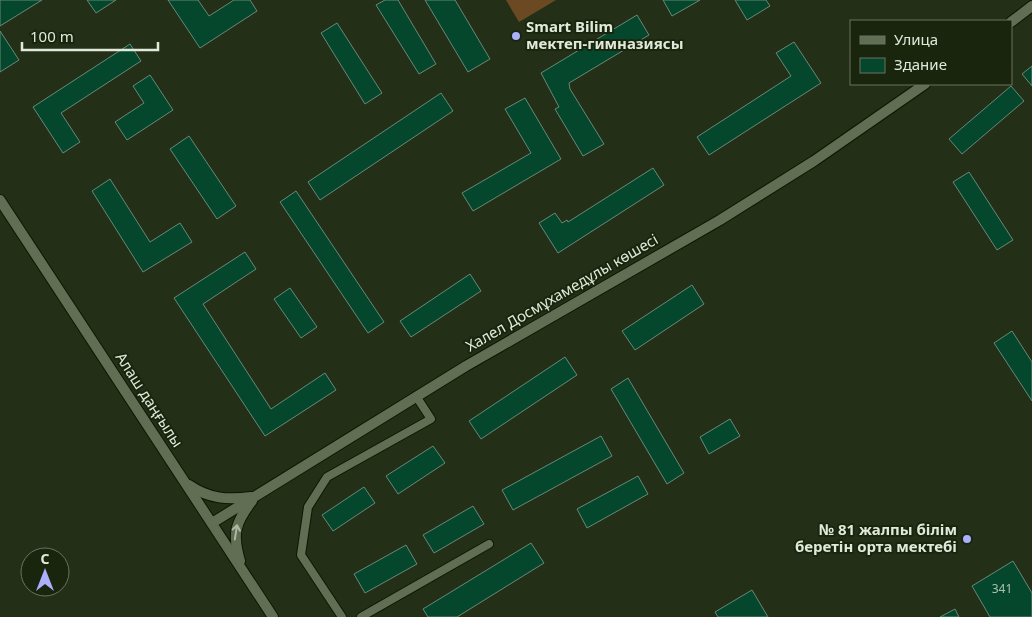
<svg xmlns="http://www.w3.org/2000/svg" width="1032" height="617" viewBox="0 0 1032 617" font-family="'Noto Sans',sans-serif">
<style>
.green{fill:#6b4a23}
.building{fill:#05472d;stroke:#698877}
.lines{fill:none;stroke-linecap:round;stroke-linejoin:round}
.street-casing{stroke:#0d1702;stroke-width:10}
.secondary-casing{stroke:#0d1702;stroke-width:12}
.street{stroke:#616e53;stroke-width:8}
.secondary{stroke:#616e53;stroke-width:10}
.oneway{stroke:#aeb8a4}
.poi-dot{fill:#acaffb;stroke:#1a250e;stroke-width:2}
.labels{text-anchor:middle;stroke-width:4;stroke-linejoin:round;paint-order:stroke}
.number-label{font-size:12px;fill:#aac0af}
.poi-label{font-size:15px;font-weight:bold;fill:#e1e9da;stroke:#1a250e;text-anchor:start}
.street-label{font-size:15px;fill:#e1e9da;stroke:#1a250e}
</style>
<rect width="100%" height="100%" fill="#242f17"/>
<polygon class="green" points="506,0 556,0 519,22"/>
<g class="building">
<polygon points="0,0 42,0 0,26"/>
<polygon points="87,0 116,0 96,13"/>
<polygon points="168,0 198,0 209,16 234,0 250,0 257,11 200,48"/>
<polygon points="385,0 398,0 436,64 419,74 376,5"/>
<polygon points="425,0 455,0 490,59 468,72"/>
<polygon points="663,0 700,0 672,16"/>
<polygon points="735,0 766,0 770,6 747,20"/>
<polygon points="637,15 649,35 569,83 570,89 604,144 583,156 555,109 559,107 541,73"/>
<polygon points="337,23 382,93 365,104 321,33"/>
<polygon points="0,31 19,60 0,72"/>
<polygon points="794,42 821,83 709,155 697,137 791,76 776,53"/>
<polygon points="130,44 141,61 61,113 80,142 63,153 33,107"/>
<polygon points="1032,66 1032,86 1022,74"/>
<polygon points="150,75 173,110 127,140 115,122 144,103 133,86"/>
<polygon points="1011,86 1024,101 962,154 949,139"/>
<polygon points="441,93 453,111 320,200 308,182"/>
<polygon points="525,98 561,159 473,211 462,193 531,153 505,109"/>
<polygon points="189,136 236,206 217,219 170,149"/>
<polygon points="653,168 664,185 558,253 539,223 555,213 562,223 567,220 568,222"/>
<polygon points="969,172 1013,240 997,250 953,182"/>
<polygon points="110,179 150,242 180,223 192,242 143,272 92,191"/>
<polygon points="296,191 384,322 368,333 280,202"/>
<polygon points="245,252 256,269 203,304 271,409 325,373 336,390 265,436 174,298"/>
<polygon points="470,274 481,291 411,337 400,321"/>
<polygon points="692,285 704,304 635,350 622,331"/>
<polygon points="290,288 317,327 301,338 274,299"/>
<polygon points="1012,331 1032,362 1032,401 994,343"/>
<polygon points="565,357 577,375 481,439 469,421"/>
<polygon points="628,378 684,473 667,484 611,389"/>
<polygon points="730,419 740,436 709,454 700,437"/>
<polygon points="601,436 612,456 513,510 502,490"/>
<polygon points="433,446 445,463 398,494 386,476"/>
<polygon points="638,476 648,494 587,528 577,509"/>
<polygon points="364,487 375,503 333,531 322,515"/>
<polygon points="473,506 484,524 434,553 423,535"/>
<polygon points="531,543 544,563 457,617 428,617 423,609"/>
<polygon points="406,545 417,564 365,593 354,574"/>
<polygon points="1013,561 1032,593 1032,617 990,617 972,586"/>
<polygon points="752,590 768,617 718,617 715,612"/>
<polygon points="955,609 959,617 940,617"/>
</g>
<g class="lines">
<g class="street-casing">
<g id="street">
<polyline points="342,617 301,555 308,507 327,477 431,419 416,396"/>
<polyline points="361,617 489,544"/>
</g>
</g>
<g class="secondary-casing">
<g id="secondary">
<polyline points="1011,22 1032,6"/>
<polyline points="0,200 273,617"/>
<path d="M 189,485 C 209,499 228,500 251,497"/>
<polyline points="212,523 466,366 720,220 814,161 925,84"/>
<path d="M 240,561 C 232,534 235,523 252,501"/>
</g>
</g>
<use href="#street" class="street"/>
<use href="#secondary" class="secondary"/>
</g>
<defs><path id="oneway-shaft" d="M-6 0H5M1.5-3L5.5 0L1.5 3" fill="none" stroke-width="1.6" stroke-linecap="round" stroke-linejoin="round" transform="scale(1.25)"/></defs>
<use class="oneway" href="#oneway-shaft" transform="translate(236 532) rotate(-81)"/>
<g class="poi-dot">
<circle cx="516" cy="36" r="5"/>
<circle cx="967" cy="539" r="5"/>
</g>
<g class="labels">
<g class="number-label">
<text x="1002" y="593">341</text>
</g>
<g class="poi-label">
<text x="526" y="32">Smart Bilim<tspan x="526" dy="17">мектеп-гимназиясы</tspan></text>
<text x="957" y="535" text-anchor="end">№ 81 жалпы білім<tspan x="957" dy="17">беретін орта мектебі</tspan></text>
</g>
<g class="street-label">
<text transform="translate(562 293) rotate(-30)" y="5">Халел Досмұхамедұлы көшесі</text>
<text transform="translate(149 400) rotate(57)" y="5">Алаш даңғылы</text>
</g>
</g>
<rect x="850" y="20" width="162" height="65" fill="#1a250e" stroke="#6a7360"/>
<rect x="860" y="36" width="25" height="8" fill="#616e53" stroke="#6a7360"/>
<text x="894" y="45" font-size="15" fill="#e1e9da">Улица</text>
<rect x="860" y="58" width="25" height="15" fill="#05472d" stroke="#6a7360"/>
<text x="894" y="70" font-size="15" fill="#e1e9da">Здание</text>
<g transform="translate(45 572)"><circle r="24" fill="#1a250e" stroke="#6a7360"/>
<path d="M0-4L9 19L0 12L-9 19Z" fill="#acaffb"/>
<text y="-8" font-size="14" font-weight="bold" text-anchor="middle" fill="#e1e9da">С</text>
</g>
<path d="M22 42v8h136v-8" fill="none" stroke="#e1e9da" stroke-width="2.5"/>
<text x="30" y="42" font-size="15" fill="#e1e9da" stroke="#1a250e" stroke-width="4" paint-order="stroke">100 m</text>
</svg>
